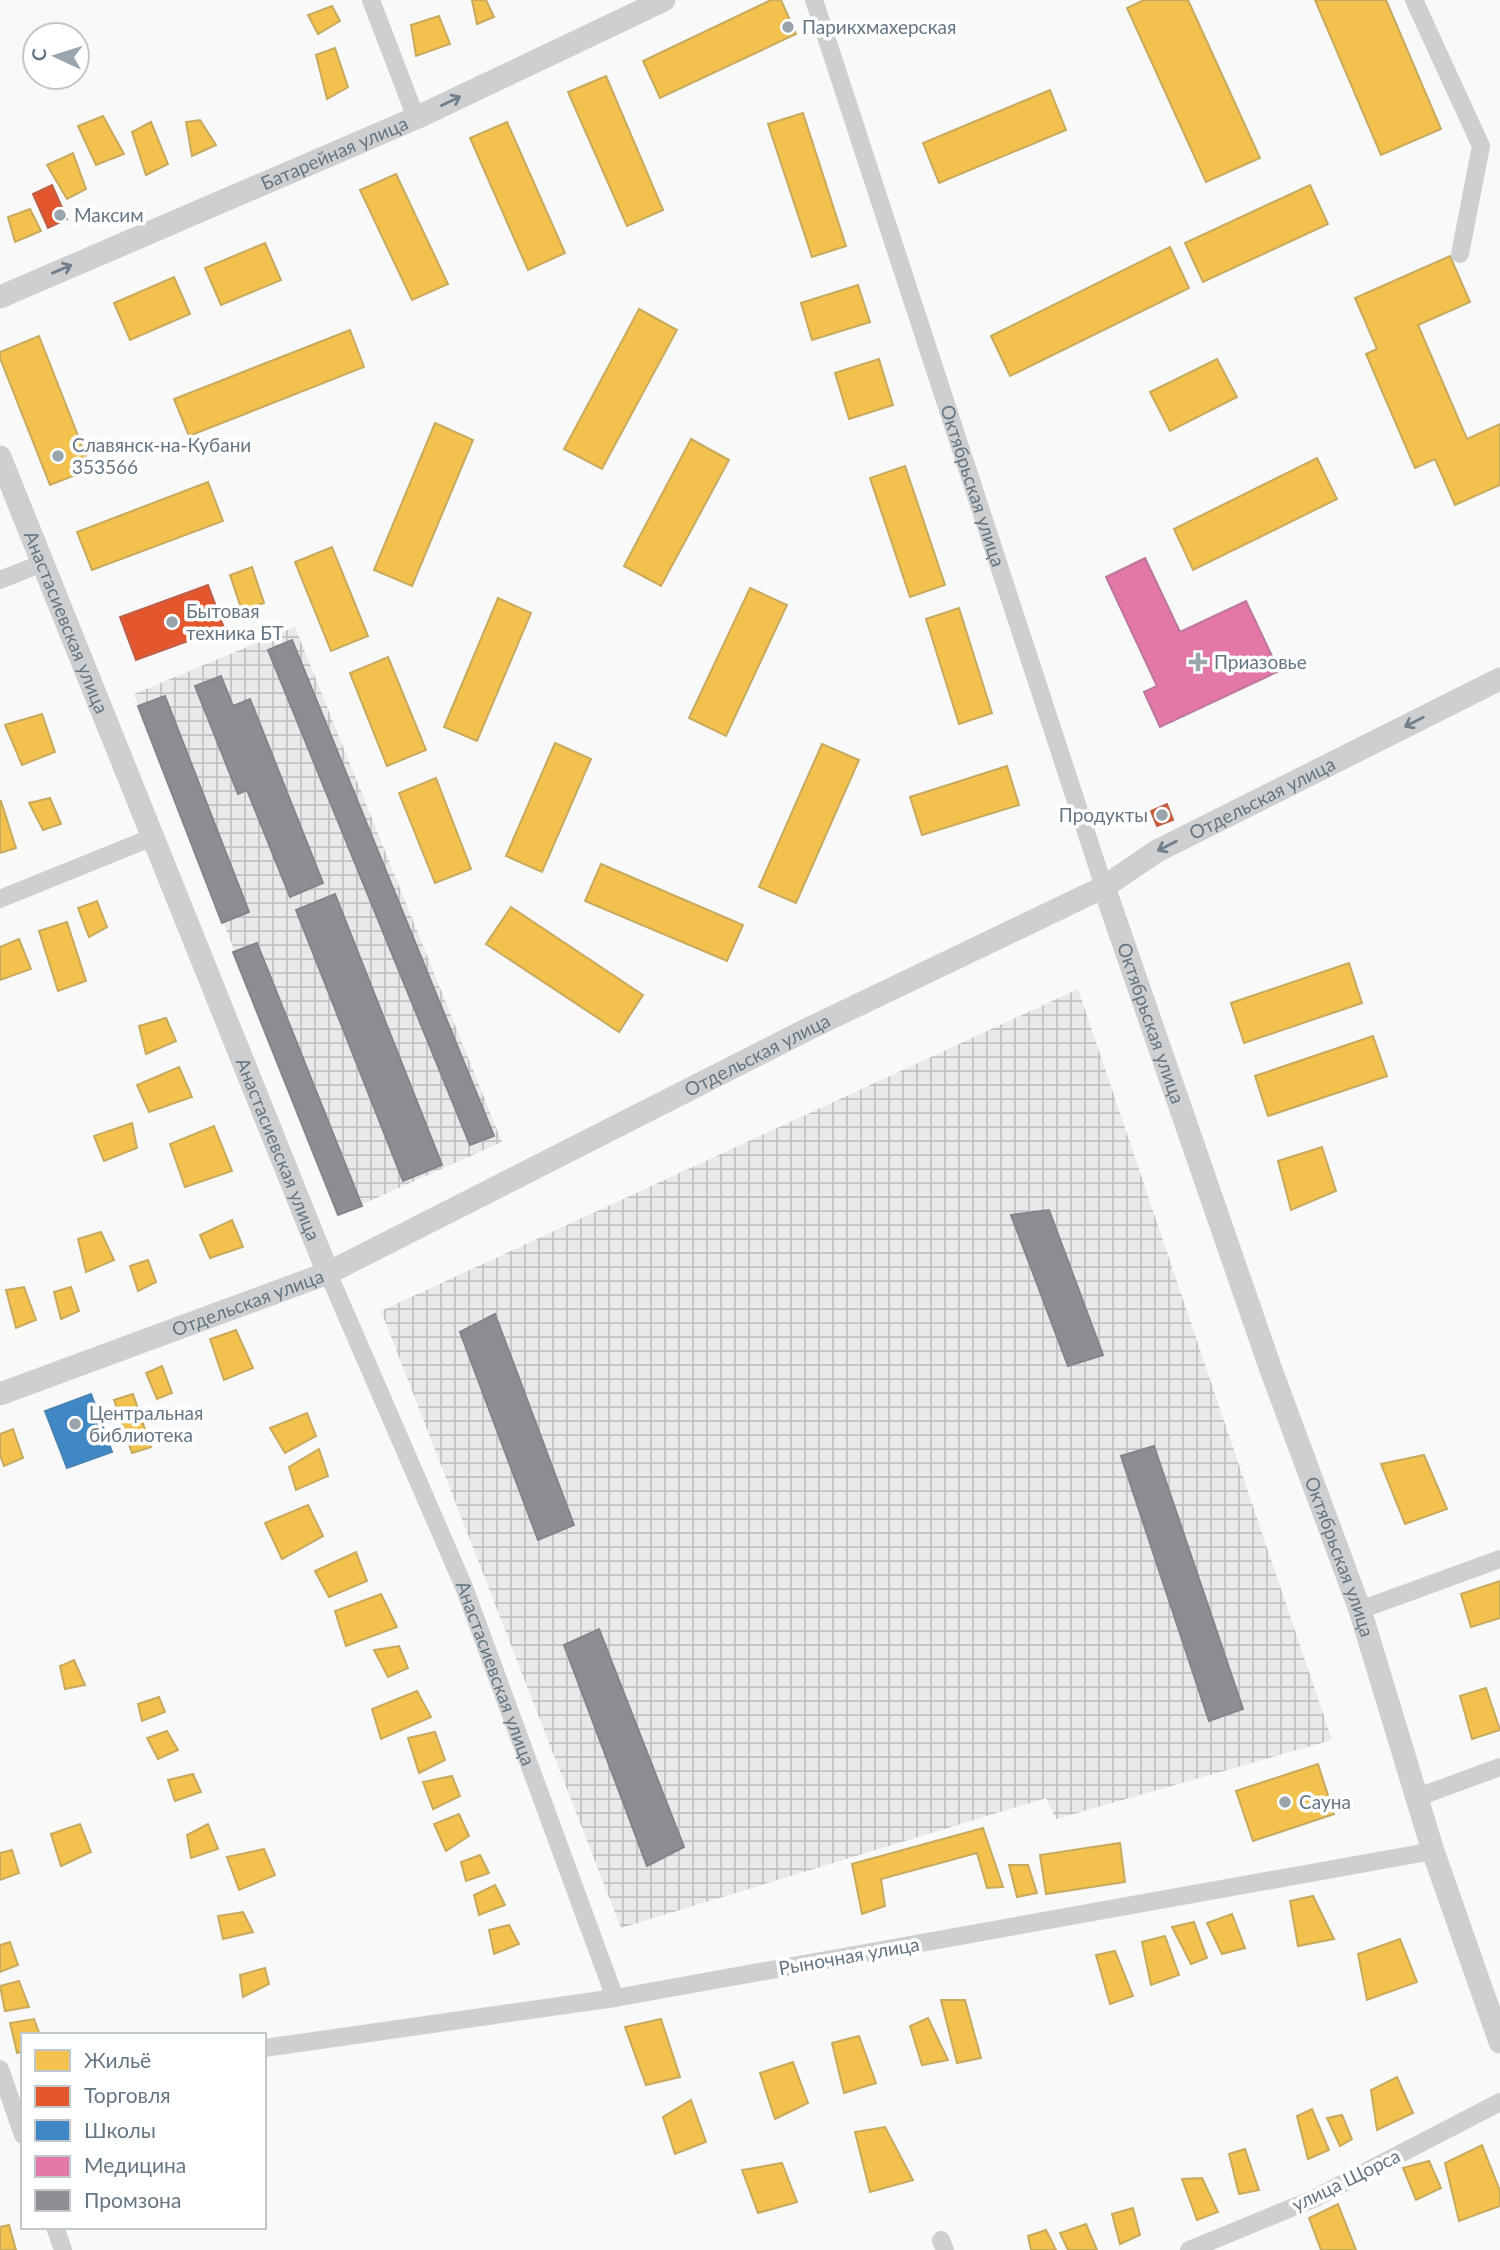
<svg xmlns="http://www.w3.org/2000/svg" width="1500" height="2250" viewBox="0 0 1500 2250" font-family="Lato,sans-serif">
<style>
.industrial{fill:url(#industrial-grid)}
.homes{fill:#f2c14e;stroke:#c8aa5e;stroke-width:2}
.shops{fill:#e4572e;stroke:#be6048;stroke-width:2}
.schools{fill:#3f88c5;stroke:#4a83b1;stroke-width:2}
.health{fill:#e377a8;stroke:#bd779d;stroke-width:2}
.industry{fill:#8d8d92;stroke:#81868e;stroke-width:2}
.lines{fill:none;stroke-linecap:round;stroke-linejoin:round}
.minor{stroke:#cecfd0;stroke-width:18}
.tertiary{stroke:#cecfd0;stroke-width:23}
.oneway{stroke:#707f8b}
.poi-dot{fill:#99a4ac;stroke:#fff;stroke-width:2.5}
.labels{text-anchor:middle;stroke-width:7;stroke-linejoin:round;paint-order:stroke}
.poi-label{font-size:19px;fill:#657683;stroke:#fff;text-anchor:start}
.street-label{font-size:19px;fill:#657683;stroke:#fff}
</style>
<defs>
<pattern id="industrial-grid" width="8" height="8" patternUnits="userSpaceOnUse" patternTransform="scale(1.75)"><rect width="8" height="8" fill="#e8e9e9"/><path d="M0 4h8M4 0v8" fill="none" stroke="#c0c1c2"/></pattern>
</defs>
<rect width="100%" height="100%" fill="#f9f9f9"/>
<g class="industrial">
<polygon points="295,627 502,1142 338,1215 134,694"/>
<polygon points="1078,989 1332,1740 1056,1819 1046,1798 621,1928 381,1311"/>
</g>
<g class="homes">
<polygon points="472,0 486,0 494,17 477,24"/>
<polygon points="771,0 781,0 796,34 660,98 643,61"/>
<polygon points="1144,0 1188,0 1260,158 1206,182 1127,8"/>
<polygon points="1315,0 1386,0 1441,129 1381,155"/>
<polygon points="332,6 340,21 318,34 308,15"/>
<polygon points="439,16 450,44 416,56 411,25"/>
<polygon points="335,48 348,87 327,99 316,55"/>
<polygon points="606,76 663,210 627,226 568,92"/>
<polygon points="1050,90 1066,130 939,183 923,143"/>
<polygon points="803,113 846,246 812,257 768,124"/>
<polygon points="103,116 124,154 96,165 78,126"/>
<polygon points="200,120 216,145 192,156 186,122"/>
<polygon points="151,122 168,164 146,175 132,132"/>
<polygon points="507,122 565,253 528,270 470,138"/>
<polygon points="73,153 86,189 67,199 47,165"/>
<polygon points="396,174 448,284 412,300 360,190"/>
<polygon points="1310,185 1328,224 1203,282 1185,243"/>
<polygon points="30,209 41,231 15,242 8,217"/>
<polygon points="265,243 281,280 221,305 205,268"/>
<polygon points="1170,247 1189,288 1010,376 991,336"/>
<polygon points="1450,256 1470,302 1418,325 1467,439 1500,424 1500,485 1455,505 1435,459 1415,468 1366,354 1377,349 1355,298"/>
<polygon points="174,277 190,314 130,340 114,303"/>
<polygon points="858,285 870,322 812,340 801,303"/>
<polygon points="639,309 677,330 602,469 564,449"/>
<polygon points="350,330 364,367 189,436 174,399"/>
<polygon points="39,336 91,469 50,485 0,358 0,352"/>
<polygon points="879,359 893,405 849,419 835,373"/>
<polygon points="1217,359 1237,397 1170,431 1150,392"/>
<polygon points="435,423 473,440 412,586 374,570"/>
<polygon points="691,439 729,460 661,586 624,566"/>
<polygon points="1317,458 1337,499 1193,570 1174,529"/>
<polygon points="905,466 945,585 910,597 870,478"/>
<polygon points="208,482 223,521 92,570 77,532"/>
<polygon points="332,547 368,636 331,651 295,562"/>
<polygon points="252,567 264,603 242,611 230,575"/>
<polygon points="750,588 787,605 726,736 689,718"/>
<polygon points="498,598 531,613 477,741 444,727"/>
<polygon points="959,608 992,713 959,724 926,619"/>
<polygon points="388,657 426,750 387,766 350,673"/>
<polygon points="42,714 55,752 22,765 5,725"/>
<polygon points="555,743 591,759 542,872 506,856"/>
<polygon points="822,744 859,760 796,903 759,887"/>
<polygon points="1007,766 1019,805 922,835 910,797"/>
<polygon points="436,778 471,869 435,883 399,793"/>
<polygon points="50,798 61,824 43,830 29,803"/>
<polygon points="1,801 16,848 0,853 0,801"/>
<polygon points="601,864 743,925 727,961 585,901"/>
<polygon points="97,901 107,927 89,937 78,908"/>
<polygon points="511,907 643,995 619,1032 486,944"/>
<polygon points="67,922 86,981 58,991 39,931"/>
<polygon points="19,939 31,969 0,980 0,947"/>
<polygon points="1349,963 1362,1003 1244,1043 1231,1003"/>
<polygon points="166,1018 176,1041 146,1054 139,1026"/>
<polygon points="1373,1036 1387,1076 1268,1116 1255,1076"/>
<polygon points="179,1067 192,1097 149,1112 137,1085"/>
<polygon points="132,1123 137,1148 104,1161 94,1136"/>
<polygon points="214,1126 232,1171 185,1187 170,1144"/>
<polygon points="1322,1147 1336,1191 1291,1210 1278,1161"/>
<polygon points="232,1220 243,1247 210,1258 200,1235"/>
<polygon points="101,1232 114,1260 86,1272 78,1239"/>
<polygon points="148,1260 156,1282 138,1291 130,1266"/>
<polygon points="24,1287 36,1320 16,1328 6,1290"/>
<polygon points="71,1287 79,1311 61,1319 54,1292"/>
<polygon points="236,1330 253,1368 224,1380 210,1339"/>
<polygon points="162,1366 172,1393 157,1399 146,1373"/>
<polygon points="133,1394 151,1447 132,1453 114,1400"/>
<polygon points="307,1413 316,1436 285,1453 270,1428"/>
<polygon points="13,1429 23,1458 4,1466 0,1455 0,1434"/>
<polygon points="319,1449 328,1476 296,1490 289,1467"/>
<polygon points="1424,1455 1447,1509 1405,1524 1381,1464"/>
<polygon points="308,1505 323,1536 282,1559 265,1523"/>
<polygon points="356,1552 367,1581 329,1597 315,1571"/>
<polygon points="1500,1581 1500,1618 1471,1627 1461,1594"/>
<polygon points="381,1594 397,1627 346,1646 335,1611"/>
<polygon points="399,1646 408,1668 388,1677 374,1650"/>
<polygon points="74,1660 85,1685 65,1689 60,1666"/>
<polygon points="1486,1688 1500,1730 1472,1739 1460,1696"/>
<polygon points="417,1691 431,1717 381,1739 372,1709"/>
<polygon points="159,1697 165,1712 142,1721 138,1704"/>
<polygon points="167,1731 178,1750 158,1759 147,1738"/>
<polygon points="435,1732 445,1760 419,1773 408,1738"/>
<polygon points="1318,1764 1334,1814 1253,1841 1236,1791"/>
<polygon points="193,1774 201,1792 175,1801 168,1780"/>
<polygon points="452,1776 460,1796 433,1809 423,1782"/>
<polygon points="459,1814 469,1836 446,1851 434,1824"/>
<polygon points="80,1824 91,1852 61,1866 51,1834"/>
<polygon points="208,1824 218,1849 191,1858 187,1835"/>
<polygon points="983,1828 1003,1887 987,1888 977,1853 881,1879 885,1906 862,1914 852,1864"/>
<polygon points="1120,1843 1125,1882 1046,1894 1040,1855"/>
<polygon points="264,1849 275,1875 239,1890 227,1857"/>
<polygon points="12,1850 19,1873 0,1880 0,1853"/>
<polygon points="480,1855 489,1873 466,1881 461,1862"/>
<polygon points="1009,1865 1028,1865 1037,1893 1017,1897"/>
<polygon points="495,1885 505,1905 479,1915 474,1895"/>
<polygon points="1313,1896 1334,1939 1298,1946 1290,1901"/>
<polygon points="243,1912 253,1932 223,1939 218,1916"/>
<polygon points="1232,1914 1245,1948 1222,1954 1207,1923"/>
<polygon points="1194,1922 1207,1958 1191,1964 1172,1927"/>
<polygon points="509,1925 519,1944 494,1954 489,1930"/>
<polygon points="1165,1936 1179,1975 1151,1985 1142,1942"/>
<polygon points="1400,1939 1417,1982 1367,2000 1358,1954"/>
<polygon points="10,1942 18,1965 0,1972 0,1945"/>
<polygon points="1115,1951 1133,1996 1110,2004 1096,1955"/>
<polygon points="265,1968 269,1984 243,1997 240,1975"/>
<polygon points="19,1981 29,2007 5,2011 0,1986"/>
<polygon points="941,2000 965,2000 981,2058 957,2063"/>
<polygon points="928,2018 948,2060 922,2065 910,2026"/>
<polygon points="34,2019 40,2035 23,2035 23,2051 17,2053 10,2023"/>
<polygon points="661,2019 680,2077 646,2085 625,2027"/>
<polygon points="859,2036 876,2083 844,2093 832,2043"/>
<polygon points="793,2062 808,2103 775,2119 760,2073"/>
<polygon points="1397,2077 1413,2113 1377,2130 1371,2090"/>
<polygon points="691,2100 706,2142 675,2154 663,2117"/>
<polygon points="1312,2109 1329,2150 1308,2159 1297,2116"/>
<polygon points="1342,2115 1352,2139 1340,2146 1327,2118"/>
<polygon points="885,2127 913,2180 870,2192 855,2132"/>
<polygon points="1482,2145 1500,2191 1500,2206 1459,2221 1445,2163"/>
<polygon points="1245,2149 1259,2190 1239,2194 1229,2154"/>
<polygon points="1429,2161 1441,2188 1416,2200 1403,2168"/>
<polygon points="782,2163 797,2202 758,2213 742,2170"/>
<polygon points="1202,2178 1218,2212 1197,2220 1182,2179"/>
<polygon points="1338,2204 1356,2250 1321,2250 1309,2218"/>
<polygon points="1133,2208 1140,2235 1120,2244 1112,2214"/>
<polygon points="1086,2224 1097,2250 1068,2250 1060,2233"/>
<polygon points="9,2225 16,2250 0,2250 0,2227"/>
<polygon points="1046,2230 1056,2250 1031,2250 1028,2236"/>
</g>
<g class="shops">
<polygon points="52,185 67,219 48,228 33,194"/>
<polygon points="208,585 224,628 136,660 120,617"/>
<polygon points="1167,804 1173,820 1157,826 1151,811"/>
</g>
<polygon class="schools" points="91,1394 112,1452 67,1468 45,1411"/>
<polygon class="health" points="1145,558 1180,632 1246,601 1279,671 1160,727 1144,692 1157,686 1106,577"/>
<g class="industry">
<polygon points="292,640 494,1136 470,1145 268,650"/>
<polygon points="221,676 233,706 250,699 323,883 290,897 247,790 238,794 195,686"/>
<polygon points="165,696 249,912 222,923 138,706"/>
<polygon points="335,894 442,1165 403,1181 296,910"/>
<polygon points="257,943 362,1206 338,1215 233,952"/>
<polygon points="1049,1210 1103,1355 1068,1366 1011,1215"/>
<polygon points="495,1314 574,1525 538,1540 460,1332"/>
<polygon points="1154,1446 1243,1709 1209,1721 1121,1456"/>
<polygon points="599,1629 684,1847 647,1866 564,1645"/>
</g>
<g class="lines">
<g class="minor">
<polyline points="371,0 416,118"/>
<path id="s1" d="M 814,0 L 1104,887"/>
<polyline points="1414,0 1481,146 1460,254"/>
<polyline points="0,580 43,563"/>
<polyline points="0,899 153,837"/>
<path id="s2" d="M 328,1273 L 464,1587 L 615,1998"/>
<polyline points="1360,1610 1500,1559"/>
<polyline points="1418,1797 1500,1767"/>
<polyline points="264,2048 615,1998 1433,1851"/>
<polyline points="0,2069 23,2135"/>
<polyline points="55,2227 63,2250"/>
<polyline points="941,2240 945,2250"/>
<polyline points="1189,2250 1313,2199 1500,2102"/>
</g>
<g class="tertiary">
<path id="s3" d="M 0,297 L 416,118 L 664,0"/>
<path id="s4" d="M 0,457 L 328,1273"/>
<path id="s5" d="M 1104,887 L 1270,1367 L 1360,1610 L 1433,1851 L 1500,2042"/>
<path id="s6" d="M 0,1394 L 328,1273 L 810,1028 L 1104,887 L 1157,851 L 1500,679"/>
</g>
</g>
<defs><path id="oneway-shaft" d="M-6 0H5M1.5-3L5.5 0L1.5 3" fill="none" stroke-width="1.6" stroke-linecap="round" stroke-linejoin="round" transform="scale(1.75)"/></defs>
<g class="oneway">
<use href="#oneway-shaft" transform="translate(451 101) rotate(-26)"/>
<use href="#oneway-shaft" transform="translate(62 269) rotate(-23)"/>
<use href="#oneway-shaft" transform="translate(1414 722) rotate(153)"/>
<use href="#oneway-shaft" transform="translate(1167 846) rotate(153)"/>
</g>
<g class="poi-dot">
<circle cx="788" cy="27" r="7"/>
<circle cx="60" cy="215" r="7"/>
<circle cx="58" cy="456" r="7"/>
<circle cx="172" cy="622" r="7"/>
<path d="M1194.5 651.5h7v7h7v7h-7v7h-7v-7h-7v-7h7z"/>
<circle cx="1162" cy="815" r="7"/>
<circle cx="75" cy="1424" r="7"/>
<circle cx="1285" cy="1802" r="7"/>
</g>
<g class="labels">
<g class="poi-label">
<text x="802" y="34">Парикхмахерская</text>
<text x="74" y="222">Максим</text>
<text x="72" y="452">Славянск-на-Кубани<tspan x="72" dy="22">353566</tspan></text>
<text x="186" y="618">Бытовая<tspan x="186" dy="22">техника БТ</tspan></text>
<text x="1214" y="669">Приазовье</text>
<text x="1148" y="822" text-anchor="end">Продукты</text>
<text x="89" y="1420">Центральная<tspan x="89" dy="22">библиотека</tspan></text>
<text x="1299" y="1809">Сауна</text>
</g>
<g class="street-label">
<text dy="7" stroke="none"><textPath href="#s3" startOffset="364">Батарейная улица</textPath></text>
<text dy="7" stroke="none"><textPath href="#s1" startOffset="511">Октябрьская улица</textPath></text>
<text dy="7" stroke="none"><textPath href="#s4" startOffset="178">Анастасиевская улица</textPath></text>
<text dy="7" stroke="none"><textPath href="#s6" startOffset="1398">Отдельская улица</textPath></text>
<text dy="7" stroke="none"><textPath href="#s5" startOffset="144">Октябрьская улица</textPath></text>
<text dy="7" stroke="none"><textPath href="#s6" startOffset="831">Отдельская улица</textPath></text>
<text dy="7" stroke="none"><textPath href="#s4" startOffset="746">Анастасиевская улица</textPath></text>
<text dy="7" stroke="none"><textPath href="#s6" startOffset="264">Отдельская улица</textPath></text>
<text dy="7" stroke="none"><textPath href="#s5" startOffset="710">Октябрьская улица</textPath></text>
<text dy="7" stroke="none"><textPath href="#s2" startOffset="434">Анастасиевская улица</textPath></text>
<text transform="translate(849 1956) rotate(-10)" y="7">Рыночная улица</text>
<text transform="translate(1346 2180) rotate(-26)" y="7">улица Щорса</text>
</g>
</g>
<rect x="21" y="2033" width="245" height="196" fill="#ffffff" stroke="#c1c8cd" stroke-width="2"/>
<rect x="35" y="2050" width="35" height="21" fill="#f2c14e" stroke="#c1c8cd" stroke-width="2"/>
<text x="84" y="2068" font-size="21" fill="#657683">Жильё</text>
<rect x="35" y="2086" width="35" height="21" fill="#e4572e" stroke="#c1c8cd" stroke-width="2"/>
<text x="84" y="2103" font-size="21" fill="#657683">Торговля</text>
<rect x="35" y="2120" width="35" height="21" fill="#3f88c5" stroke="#c1c8cd" stroke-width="2"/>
<text x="84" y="2138" font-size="21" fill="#657683">Школы</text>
<rect x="35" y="2156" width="35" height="21" fill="#e377a8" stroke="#c1c8cd" stroke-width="2"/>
<text x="84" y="2173" font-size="21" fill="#657683">Медицина</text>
<rect x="35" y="2190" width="35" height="21" fill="#8d8d92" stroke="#c1c8cd" stroke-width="2"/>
<text x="84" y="2208" font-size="21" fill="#657683">Промзона</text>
<g transform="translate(56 56) rotate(274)"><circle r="33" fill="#ffffff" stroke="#c1c8cd" stroke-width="2"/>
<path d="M0-5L12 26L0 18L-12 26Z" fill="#99a4ac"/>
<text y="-10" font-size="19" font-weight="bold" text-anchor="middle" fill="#657683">С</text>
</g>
</svg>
